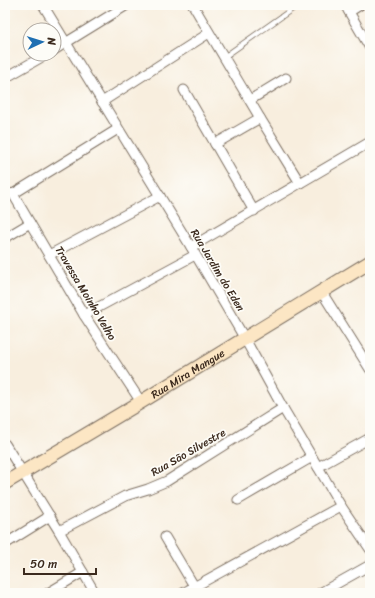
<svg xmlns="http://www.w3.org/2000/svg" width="375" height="598" viewBox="0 0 375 598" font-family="Sriracha,sans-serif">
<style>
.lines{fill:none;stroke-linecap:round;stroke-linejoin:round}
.service-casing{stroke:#7d6f61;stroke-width:6}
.minor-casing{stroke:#7d6f61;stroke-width:11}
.secondary-casing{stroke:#7d6f61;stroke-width:15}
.service{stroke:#fff;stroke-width:4.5}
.minor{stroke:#fff;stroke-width:9}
.secondary{stroke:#fce6c4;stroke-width:13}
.labels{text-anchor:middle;stroke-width:3.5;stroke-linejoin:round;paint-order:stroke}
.street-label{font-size:11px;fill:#3b2a1e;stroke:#fdfcf7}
</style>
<rect width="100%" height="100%" fill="#fdfcf7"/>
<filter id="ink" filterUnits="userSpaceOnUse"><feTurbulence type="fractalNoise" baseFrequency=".025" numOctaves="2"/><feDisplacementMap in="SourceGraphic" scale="8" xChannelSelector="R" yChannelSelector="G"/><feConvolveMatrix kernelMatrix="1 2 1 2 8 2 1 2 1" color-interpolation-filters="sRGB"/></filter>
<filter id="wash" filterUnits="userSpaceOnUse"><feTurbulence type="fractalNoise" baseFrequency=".012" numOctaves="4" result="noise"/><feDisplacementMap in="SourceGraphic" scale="16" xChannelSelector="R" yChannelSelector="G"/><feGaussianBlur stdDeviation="0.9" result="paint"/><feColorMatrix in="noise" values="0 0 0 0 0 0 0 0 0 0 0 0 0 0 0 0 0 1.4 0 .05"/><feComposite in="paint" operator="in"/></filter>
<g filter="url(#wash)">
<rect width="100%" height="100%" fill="#f8eede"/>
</g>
<g filter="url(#ink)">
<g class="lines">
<g class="service-casing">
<polyline id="service" points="224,57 298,5"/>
</g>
<g class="minor-casing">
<g id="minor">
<polyline points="43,5 191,247 245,339 283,408 341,506 370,549"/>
<polyline points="193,5 260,118 300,183"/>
<polyline points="345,5 370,48"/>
<polyline points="349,12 360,5"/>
<polyline points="54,50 127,5"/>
<polyline points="5,78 47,54"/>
<polyline points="184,90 254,211"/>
<polyline points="250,100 286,78"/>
<polyline points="102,102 209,33"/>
<polyline points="215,144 260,118"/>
<polyline points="5,192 13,194 118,129"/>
<polyline points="13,194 84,315 141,402"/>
<polyline points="5,238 30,223"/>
<polyline points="191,247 370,142"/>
<polyline points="49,255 160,196"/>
<polyline points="321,291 370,369"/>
<polyline points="84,315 195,255"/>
<polyline points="5,444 59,531 95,593"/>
<polyline points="318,467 370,438"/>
<polyline points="238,500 312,457"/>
<polyline points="59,531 125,496 148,489 167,481 283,408"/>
<polyline points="165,537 194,586"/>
<polyline points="5,544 50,516"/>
<polyline points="48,593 83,572"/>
<polyline points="183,593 341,506"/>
<polyline points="320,593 370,565"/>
</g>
</g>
<g class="secondary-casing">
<g id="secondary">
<path id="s1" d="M 5,483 L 141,402 L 370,262"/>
</g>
</g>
<use href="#service" class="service"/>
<use href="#minor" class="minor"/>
<use href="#secondary" class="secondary"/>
</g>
</g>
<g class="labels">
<g class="street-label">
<text transform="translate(218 270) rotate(59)" y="4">Rua Jardim do Eden</text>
<text transform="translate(86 293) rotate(59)" y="4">Travessa Moinho Velho</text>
<text dy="4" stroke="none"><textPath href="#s1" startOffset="213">Rua Mira Mangue</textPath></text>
<text transform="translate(188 452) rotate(-30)" y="4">Rua São Silvestre</text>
</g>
</g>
<rect width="375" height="598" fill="none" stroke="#fdfcf7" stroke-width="20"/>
<g transform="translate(42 42) rotate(86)"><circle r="19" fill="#fdfcf7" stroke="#afa8a0"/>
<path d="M0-3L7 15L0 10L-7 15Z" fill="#1f6fb2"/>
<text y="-6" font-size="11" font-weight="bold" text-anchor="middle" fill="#3b2a1e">N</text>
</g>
<path d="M24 568v6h72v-6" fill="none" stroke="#3b2a1e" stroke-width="2"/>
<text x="30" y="568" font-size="12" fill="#3b2a1e" stroke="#fdfcf7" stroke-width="3" paint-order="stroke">50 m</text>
</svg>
